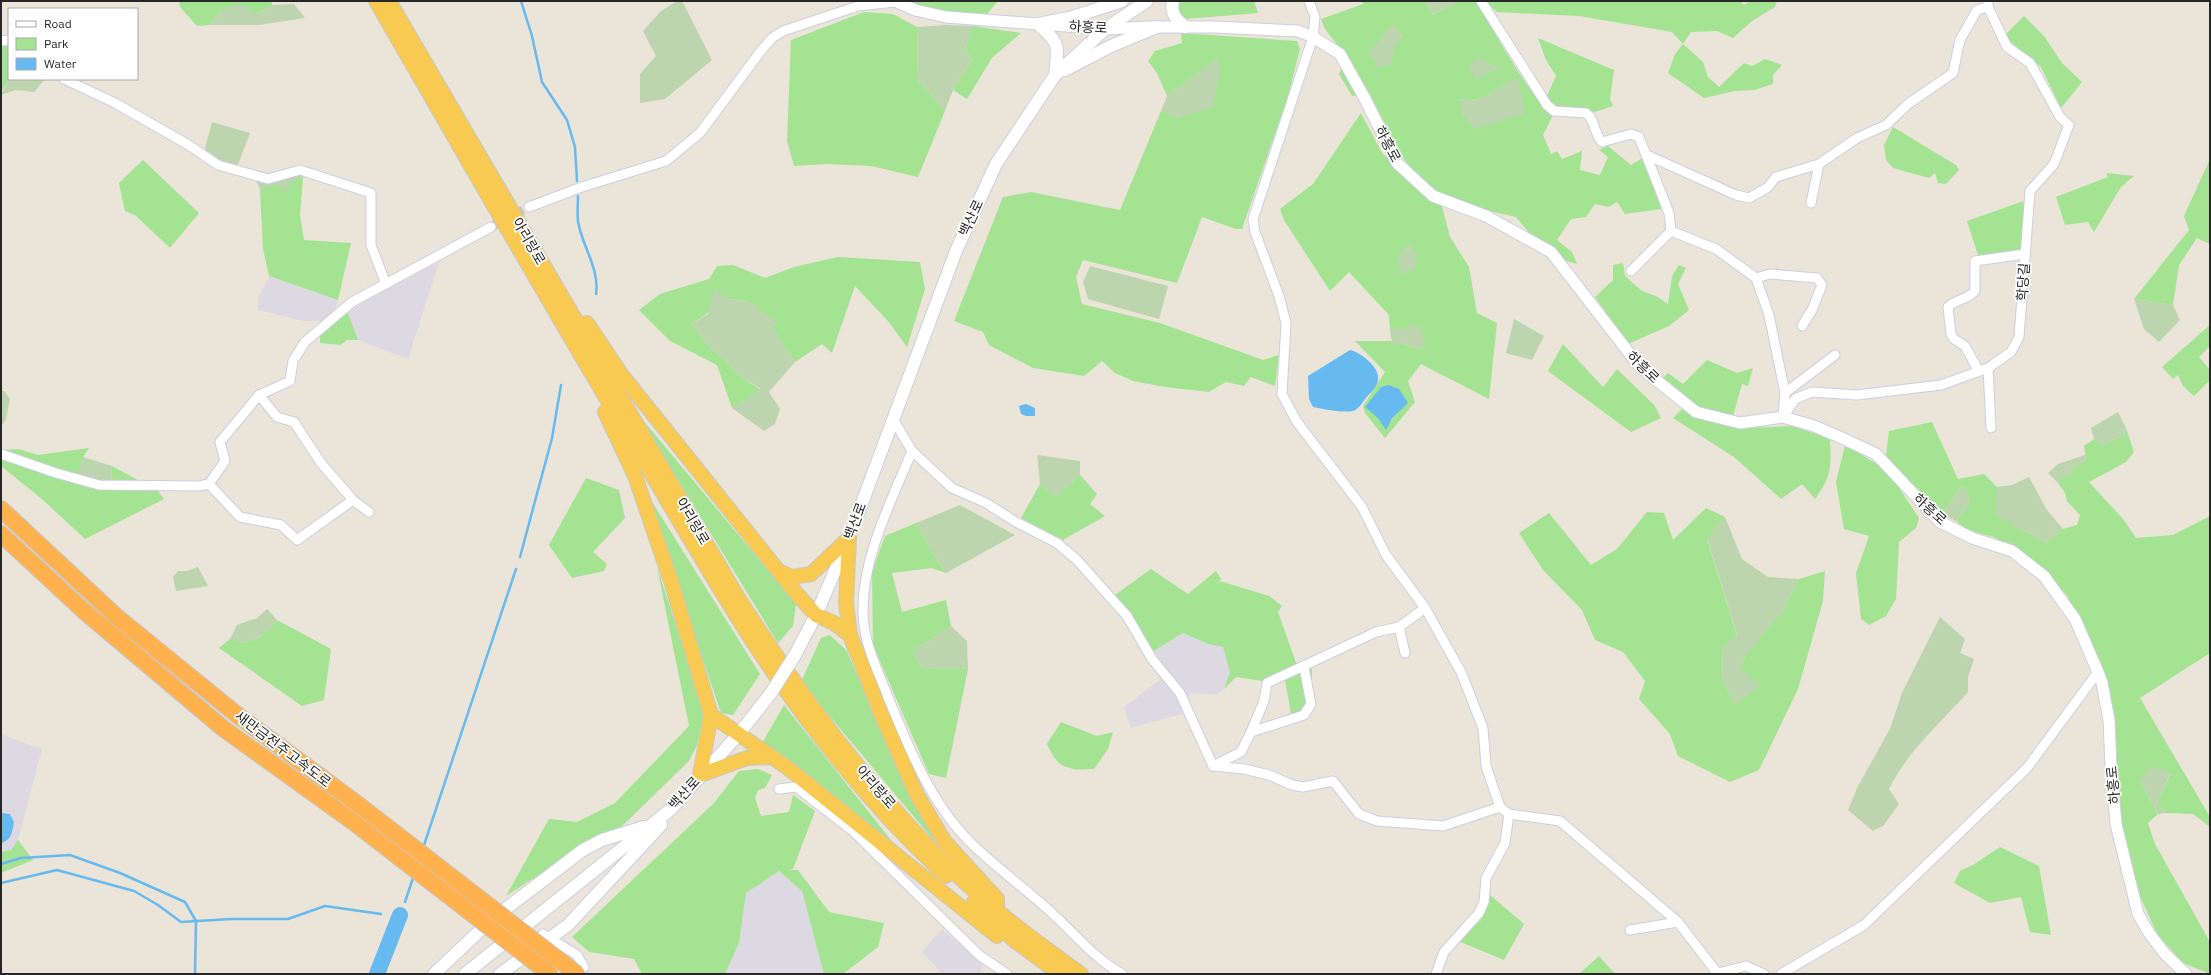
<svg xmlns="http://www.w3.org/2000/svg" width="2211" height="975" viewBox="0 0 2211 975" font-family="'IBM Plex Sans','Noto Sans KR',sans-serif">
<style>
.industrial{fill:#ddd9e2}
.green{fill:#a3e392;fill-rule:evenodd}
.cemetery{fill:#bcd5ae}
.water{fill:#67baf0}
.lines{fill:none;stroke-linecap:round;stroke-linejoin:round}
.stream{stroke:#67baf0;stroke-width:2.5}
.river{stroke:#67baf0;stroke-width:16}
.minor-tunnel{stroke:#c3bfb5;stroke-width:9;stroke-dasharray:9 4.5;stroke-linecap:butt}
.minor-casing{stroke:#cdcee1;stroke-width:11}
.tertiary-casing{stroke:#cdcee1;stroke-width:13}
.secondary-casing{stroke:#cdcee1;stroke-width:14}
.trunk-casing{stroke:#c7c7c7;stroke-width:16}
.motorway-casing{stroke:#c7c7c7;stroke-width:18}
.minor{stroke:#fff;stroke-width:9}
.tertiary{stroke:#fff;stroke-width:11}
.secondary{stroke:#fff;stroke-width:12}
.trunk{stroke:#f9ca51;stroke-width:14}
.motorway{stroke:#ffb14e;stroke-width:16}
.secondary-bridge-casing{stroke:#cdcee1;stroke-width:14;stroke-linecap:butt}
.motorway-bridge-casing{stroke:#c7c7c7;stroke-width:18;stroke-linecap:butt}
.secondary-bridge{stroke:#fff;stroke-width:12}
.motorway-bridge{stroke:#ffb14e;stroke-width:16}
.labels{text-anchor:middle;stroke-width:3.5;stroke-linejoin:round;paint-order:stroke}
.street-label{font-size:14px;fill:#272727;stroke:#fff}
</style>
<rect width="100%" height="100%" fill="#eae5d8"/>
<g class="industrial">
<polygon points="439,262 408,359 358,340 348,313 363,302"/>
<polygon points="269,276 338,300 333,316 322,321 303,321 258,310 258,298"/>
<polygon points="1183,633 1208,644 1223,647 1230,672 1224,689 1217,695 1190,693 1182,714 1131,728 1124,707 1162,678 1152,652"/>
<polygon points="1,734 42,749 18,840 11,850 1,852"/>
<polygon points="779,871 802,891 824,974 725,974 739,943 746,893"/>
<polygon points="942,929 983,965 979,974 940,974 941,972 922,952"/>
</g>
<g class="green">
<polygon points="179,1 272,1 272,5 257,14 221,11 209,25 197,26 180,7"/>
<polygon points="904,1 998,1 987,14 945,12 905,3"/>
<polygon points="1179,1 1254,1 1258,13 1185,19 1178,13"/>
<path d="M 1362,1 L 1425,1 L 1433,15 L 1459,1 L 1476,1 C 1498,37 1523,87 1553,115 L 1543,135 L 1551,154 L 1557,151 L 1562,159 L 1582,151 L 1580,170 L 1600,175 L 1608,157 L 1599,150 L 1608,146 L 1631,165 L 1644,157 L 1661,209 L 1625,214 L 1617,202 L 1609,207 L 1595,204 L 1586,217 L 1571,219 L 1557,240 L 1572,252 L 1577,264 L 1567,261 L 1533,237 L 1516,217 L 1485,210 L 1440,195 L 1427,186 L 1402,157 L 1369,92 L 1352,96 L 1339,74 L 1346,56 L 1325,29 L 1321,19 L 1363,4 ZM 1393,24 L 1402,36 L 1395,45 ZM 1517,78 L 1464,115 L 1460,99 L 1472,101 L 1486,96 Z"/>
<polygon points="1485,1 1740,1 1744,5 1750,1 1777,1 1775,7 1752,21 1733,38 1717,31 1691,32 1683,44 1703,62 1708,77 1719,87 1744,63 1752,66 1765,59 1782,65 1773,75 1773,84 1754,90 1735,91 1704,98 1668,73 1675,54 1683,44 1672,32 1579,16 1497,12"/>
<polygon points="864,12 893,14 917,27 918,80 945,111 918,177 871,166 827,164 794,166 787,141 791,40"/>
<polygon points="2024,16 2044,36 2062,63 2082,82 2061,108 2041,67 2004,36"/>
<polygon points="973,26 1021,33 992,58 967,99 953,90 972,60 965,49"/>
<polygon points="1181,33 1297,41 1300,49 1288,96 1242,229 1236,229 1202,217 1177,283 1083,260 1076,277 1082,304 1160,323 1263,360 1279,355 1275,386 1251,377 1244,386 1226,382 1209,392 1165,387 1133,381 1115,373 1102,361 1084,376 1033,368 989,345 983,332 954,321 1003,197 1031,192 1120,210 1161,111 1178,118 1216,60 1167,96 1157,73 1148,61 1155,51 1182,43"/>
<polygon points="1,37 9,37 9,79 1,93"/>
<polygon points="1538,38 1614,70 1610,99 1613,106 1595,112 1554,106 1546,98 1556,76 1546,60"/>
<polygon points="1361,113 1382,153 1427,196 1441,203 1450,237 1469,267 1477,313 1497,323 1489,399 1421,364 1408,381 1415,402 1385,438 1365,413 1363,406 1385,372 1355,341 1392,341 1420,349 1419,326 1390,331 1389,315 1349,272 1330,291 1284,220 1280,209 1313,184"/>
<polygon points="1893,127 1956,165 1959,170 1946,184 1938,183 1935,173 1929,178 1893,168 1886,160 1884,145"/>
<polygon points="2210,159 2210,244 2197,238 2179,265 2173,305 2134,299 2189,230 2184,216"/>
<polygon points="143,160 199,213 170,248 135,215 125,211 119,183"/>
<polygon points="2106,173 2134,176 2121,187 2094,232 2088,222 2065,225 2056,197 2108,177"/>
<polygon points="303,177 300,215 304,240 351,243 338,300 269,276 263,249 260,189"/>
<polygon points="2024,201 2022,251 1979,258 1967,221"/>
<polygon points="838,257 920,262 925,289 907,347 888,321 855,286 832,353 822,344 795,362 772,327 777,324 748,301 728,299 692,324 711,349 726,360 738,375 761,390 732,408 717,365 670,341 639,310 660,294 709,279 717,266 733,265 765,278 794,267"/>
<polygon points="1623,263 1625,276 1642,291 1658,297 1668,304 1672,276 1679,265 1686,268 1678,284 1689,310 1669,326 1628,344 1595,297 1613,280 1613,265"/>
<polygon points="348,313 358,340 347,340 341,345 320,343 320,334"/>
<polygon points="2210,325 2210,346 2199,357 2210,370 2210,380 2194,396 2183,386 2178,375 2173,379 2162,367"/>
<polygon points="1563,344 1603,387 1617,369 1655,406 1661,418 1631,432 1548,371"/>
<polygon points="1707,360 1737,373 1753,368 1748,386 1742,384 1733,416 1695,408 1661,380 1668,373 1683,384"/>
<path d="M 1684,407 L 1721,424 L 1741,428 L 1793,426 L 1830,439 C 1831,466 1832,476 1815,499 L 1802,484 L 1781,499 L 1734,457 L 1673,418 Z"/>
<polygon points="637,413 796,604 793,626 778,643"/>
<polygon points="1932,422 1958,479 1984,474 1997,487 1997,515 2046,543 2063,529 2077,525 2080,515 2067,501 2065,493 2058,483 2061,477 2070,475 2071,470 2086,460 2084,446 2094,439 2102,445 2124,435 2126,428 2134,452 2126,462 2089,482 2123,519 2136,538 2173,535 2210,516 2210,653 2140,698 2210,817 2210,827 2193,814 2165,813 2157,803 2170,774 2140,781 2158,814 2148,823 2155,844 2210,942 2210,974 2183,963 2157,934 2141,898 2123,835 2090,642 2067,595 2025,555 1994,537 1969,531 1956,521 1970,503 1967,491 1961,487 1942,514 1921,496 1886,456 1889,431"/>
<polygon points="1845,445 1887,470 1919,518 1916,528 1899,542 1896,599 1886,616 1869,625 1861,619 1856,573 1869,536 1844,529 1836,482"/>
<polygon points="89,448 83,457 111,482 112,466 158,491 164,499 85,539 43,500 1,466 1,450 19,449 38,455"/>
<polygon points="1080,475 1097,494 1090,504 1105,516 1063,540 1021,518 1040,484 1056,496"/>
<polygon points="586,478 619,490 625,518 593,552 607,564 604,571 572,578 549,545"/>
<polygon points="647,494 760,674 733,715 721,713"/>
<polygon points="1706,508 1725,517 1707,539 1737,636 1723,647 1722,677 1735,705 1740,669 1747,651 1783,611 1799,579 1825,571 1823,601 1798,689 1759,770 1730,782 1678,756 1670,734 1639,699 1645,681 1623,652 1595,640 1582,610 1543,570 1519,533 1549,513 1591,565 1617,549 1647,512 1664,513 1673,540"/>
<polygon points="916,523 937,560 946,573 931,568 892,573 902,612 946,600 951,626 913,651 922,668 968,669 946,778 929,774 873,645 872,572 885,536"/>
<polygon points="657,567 704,712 697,745 689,761 621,827 548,869 506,896 549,819 577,822 615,803 689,726"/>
<polygon points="1151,569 1188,594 1216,571 1221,579 1215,586 1220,581 1269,596 1282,606 1278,612 1296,663 1312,669 1310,715 1292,719 1285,680 1273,674 1262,681 1236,677 1224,689 1230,672 1223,647 1208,644 1183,633 1152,652 1115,595"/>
<path d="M 277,620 L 331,649 L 324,700 L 302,706 L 219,648 L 230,639 C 253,647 263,636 277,620 Z"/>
<polygon points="830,635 847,651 879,727 936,843 801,682 821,638"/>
<polygon points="784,705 898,849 761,745"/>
<path d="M 1061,722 L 1097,736 L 1113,732 L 1108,749 L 1094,769 C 1068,771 1057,768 1047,744 Z"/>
<polygon points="758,769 772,775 765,788 758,790 755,798 761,816 789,812 793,795 815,811 793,869 789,870 798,870 829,912 884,923 878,947 843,974 824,974 802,891 779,871 746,893 739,943 725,974 642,974 634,959 589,952 572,937 713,804 739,771"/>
<polygon points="18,840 33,860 1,873 1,852 11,850"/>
<polygon points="2000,847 2039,866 2051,935 2030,932 2021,897 1990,903 1954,883 1960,871 1973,865"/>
<polygon points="1490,895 1524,924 1504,960 1458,941 1481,920"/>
<polygon points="1599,956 1615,974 1579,974"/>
</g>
<g class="cemetery">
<polygon points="677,1 682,1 712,60 665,99 640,103 640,74 656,56 643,31 661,11"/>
<polygon points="1425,1 1459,1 1433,15"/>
<polygon points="238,3 257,14 272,5 294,4 305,18 259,25 209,25 221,11"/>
<polygon points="1393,24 1403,36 1395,45 1391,64 1379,68 1369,52"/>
<polygon points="945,25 973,26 965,49 972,60 953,90 945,111 918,80 917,27"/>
<polygon points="1478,58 1500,68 1476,79 1468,66"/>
<polygon points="1217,59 1221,68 1213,107 1178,118 1161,111 1167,96"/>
<polygon points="1518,77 1525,114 1474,129 1464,115 1459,99 1473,101 1486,96"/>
<polygon points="9,79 45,79 34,92 16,90 1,95"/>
<polygon points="212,122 250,133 237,167 208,155 205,148"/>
<polygon points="299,174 303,177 293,181 286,191 277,185 260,189 256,181 272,181"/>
<polygon points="1409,243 1417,255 1414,269 1401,275 1397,259"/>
<polygon points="1090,266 1168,286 1159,319 1088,299 1083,282"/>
<polygon points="714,289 728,299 748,301 778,324 773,328 795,362 769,392 780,409 775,424 764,431 732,408 761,389 738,375 726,360 711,349 692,324 708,314"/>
<polygon points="2134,299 2173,305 2180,320 2159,342 2144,329"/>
<polygon points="1514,319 1544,336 1532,360 1506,353"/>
<polygon points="1419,325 1426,347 1420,349 1392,341 1390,331"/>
<polygon points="1,391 4,391 10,399 6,419 1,427"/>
<polygon points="2118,412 2126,428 2124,435 2102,445 2094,439 2091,428"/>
<polygon points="1037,455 1080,461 1080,475 1056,496 1040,484"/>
<polygon points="2085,455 2086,460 2071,470 2070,475 2061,477 2058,483 2048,473 2058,464"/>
<polygon points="83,457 112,466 111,482 97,482 77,475"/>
<polygon points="2029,477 2047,510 2063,529 2046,543 1996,515 1997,487 2012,485"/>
<polygon points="1961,487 1967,491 1970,503 1956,521 1942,514"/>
<polygon points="960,505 1015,535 946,573 937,560 916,523"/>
<polygon points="1725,517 1742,559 1768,577 1799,579 1783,611 1745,656 1740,669 1761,685 1735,705 1722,677 1723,647 1737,635 1707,538"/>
<polygon points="198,567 208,586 176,591 173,577 178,571 187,571"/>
<path d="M 267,609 L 277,620 C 263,636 253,647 230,639 L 237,625 L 257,618 Z"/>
<path d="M 1940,617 L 1965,639 L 1960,653 L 1974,659 L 1968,677 L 1968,692 C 1939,725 1909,749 1889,789 L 1899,804 L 1883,826 L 1873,831 L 1848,810 L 1858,786 L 1890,729 L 1902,693 Z"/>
<polygon points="951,626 967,641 968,669 922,668 913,651"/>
<polygon points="2151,766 2170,773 2157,803 2165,813 2158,814 2140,781"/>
</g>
<g class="water">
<path d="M 1350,350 C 1361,352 1384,370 1377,384 C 1375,389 1369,394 1366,398 C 1362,403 1359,409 1353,411 C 1340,413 1325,409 1313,407 L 1309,399 L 1308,376 Z"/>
<polygon points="1389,385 1399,389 1408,403 1392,418 1386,430 1378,418 1365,407 1381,387"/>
<polygon points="1026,404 1035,408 1035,416 1026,416 1021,414 1019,406"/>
<path d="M 1,813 L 10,814 L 14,822 C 12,832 12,840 1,843 Z"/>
</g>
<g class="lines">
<g class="stream">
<polyline points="521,1 532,36 542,82 567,120 575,147 577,181"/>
<path d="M 578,196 C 578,204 577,213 578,221 C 581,244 600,269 596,294"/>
<polyline points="520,557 552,438 561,385"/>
<polyline points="423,848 516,569"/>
<polyline points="1,864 21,858 70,855 120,873 185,902 196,921 195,974"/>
<polyline points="1,883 57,870 134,891 158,905 181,922 231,919 288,919 325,906 381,914"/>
<polyline points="405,902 414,875"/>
<polyline points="394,917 399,918"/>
</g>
<polyline class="river" points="377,974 400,915"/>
<polyline class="minor-tunnel" points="491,227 529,207"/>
<g class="minor-casing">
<g id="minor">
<polyline points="1309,1 1315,17 1313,37 1253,219 1255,232 1279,296 1286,323 1282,394 1297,422 1362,507 1386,555 1425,608 1461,672 1483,728 1486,766 1500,807 1509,814 1560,821 1678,922 1718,974"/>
<path d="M 1481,1 L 1547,105 L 1554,111 L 1586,113 C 1595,119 1594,134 1602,142 L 1631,134 L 1639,137 L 1669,213 L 1671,231 L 1716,249 L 1756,278 L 1769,315 L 1785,393 L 1783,415"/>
<polyline points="1,41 9,40"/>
<polyline points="64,79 115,103 187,144 218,165 268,179 300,170 371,193 371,245 386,284"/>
<polyline points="1647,155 1736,195 1749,198 1767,188 1776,177 1819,164 1857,138 1886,125 1908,104 1953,73 1960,40 1977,10 1988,7"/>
<polyline points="1811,203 1819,164"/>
<polyline points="529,207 582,187 666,161 700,133 760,52 772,38 783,31 858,6 895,2"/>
<polyline points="1631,271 1671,231"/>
<polyline points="1756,278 1770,274 1817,278 1822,285 1812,310 1802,326"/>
<polyline points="1988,368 1991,428"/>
<path d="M 1978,370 L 1965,346 L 1954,339 L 1951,334 L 1948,307 C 1956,299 1967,300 1975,291 L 1975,261 L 2025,254"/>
<polyline points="1785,393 1835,355"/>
<polyline points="259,395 277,417 294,422 321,463 353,500 369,512"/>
<polyline points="1783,417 1795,399 1812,392 1857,395 1941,385 1988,368 2011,352 2019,337 2030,191 2054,164 2069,125 2060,117 2030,63 2007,47 1988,7 1988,1"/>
<polyline points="893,419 912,451 952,488 986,503 1016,522 1057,543 1077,560 1127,616 1152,659 1180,693 1213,766 1244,769 1269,775 1292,785 1303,787 1333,781 1359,814 1377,821 1443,826 1500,807"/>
<path d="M 912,451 C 891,502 862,557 863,613 C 864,644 877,669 888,697 C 909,749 931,804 972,844 C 998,869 1027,890 1053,914 C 1076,935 1095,959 1122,974"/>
<polyline points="1,454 56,473 99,485 199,486 209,484 225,461 220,442 259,395 290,381 293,361 305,342 352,302 491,227"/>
<polyline points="209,484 240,517 281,525 297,540 353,500"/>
<polyline points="1399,627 1405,653"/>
<polyline points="1251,732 1264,701 1267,683 1376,632 1399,627 1425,608"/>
<polyline points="1213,766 1241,752 1251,732 1304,715 1311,704 1304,667"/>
<polyline points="779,789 796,787 854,832 979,955 1007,974"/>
<polyline points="1630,930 1678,922"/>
<polyline points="543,934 577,955 584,967"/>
<polyline points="1718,973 1746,966 1764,974"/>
<polyline points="1436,974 1444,952 1479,913 1484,902 1486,878 1505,843 1509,814"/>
<polyline points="1781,974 1864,925 2027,768 2098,672"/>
</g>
</g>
<g class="tertiary-casing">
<polyline id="tertiary" points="895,1 915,10 946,17 1105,29 1147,27 1216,27 1298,31 1313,37 1340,54 1364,97 1397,163 1433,196 1486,216 1551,252 1640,367 1696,412 1740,423 1783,417 1814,426 1844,439 1876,454 1940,522 1972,538 2012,551 2044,576 2075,619 2098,672 2102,683 2109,720 2111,767 2116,824 2138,914 2149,933 2165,954 2186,974"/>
</g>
<g class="secondary-casing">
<g id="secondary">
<path d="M 1173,1 C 1170,14 1176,19 1185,27"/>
<polyline points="1038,24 1069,18 1122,1"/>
<path d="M 1038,24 C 1061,45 1058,44 1055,75"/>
<polyline points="1065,70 1111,46 1157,27"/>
<polyline points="795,655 816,615 849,538 956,251 996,164 1055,75 1105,29 1147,1"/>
<polyline points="434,974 491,920 583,850 602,840 644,827"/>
<polyline points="465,974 670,810 738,735 771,693"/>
<polyline points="500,974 568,925 661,825"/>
</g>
</g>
<g class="trunk-casing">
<g id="trunk">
<path d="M 376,1 C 468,160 559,321 654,478 C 689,537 723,597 761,654 C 814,734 875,810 946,876"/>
<path d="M 389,1 L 737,596 C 800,695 871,792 956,874 C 994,911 1038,943 1081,974"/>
<polyline points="587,323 621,374 796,593 816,615 834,623 850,635 882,716 917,795 945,842 997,899 997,905"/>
<polyline points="605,412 635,476 672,584 711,715 788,768 997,936"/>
<polyline points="849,538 846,602 850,635"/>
<polyline points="778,571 792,577 811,574 849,538"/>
<polyline points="711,715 700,775 747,758 772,757"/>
<polyline points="974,902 1015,941 1060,974"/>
</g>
</g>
<g class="motorway-casing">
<g id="motorway">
<polyline points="1,509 118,618 236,714 364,809"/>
<polyline points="1,534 84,611 224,729 352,821"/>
</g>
</g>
<use href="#minor" class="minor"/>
<use href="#tertiary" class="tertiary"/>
<use href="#secondary" class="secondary"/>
<use href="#trunk" class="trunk"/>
<use href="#motorway" class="motorway"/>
<g class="secondary-bridge-casing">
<polyline id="secondary-bridge" points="771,693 795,655"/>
</g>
<g class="motorway-bridge-casing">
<g id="motorway-bridge">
<polyline points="364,809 577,974"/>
<polyline points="352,821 550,974"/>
</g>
</g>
<use href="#secondary-bridge" class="secondary-bridge"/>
<use href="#motorway-bridge" class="motorway-bridge"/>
</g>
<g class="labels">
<g class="street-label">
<text transform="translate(1088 27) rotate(3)" y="5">하흥로</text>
<text transform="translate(1388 144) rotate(62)" y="5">하흥로</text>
<text transform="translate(971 218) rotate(-65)" y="5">백산로</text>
<text transform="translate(529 241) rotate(60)" y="5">아리랑로</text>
<text transform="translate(2023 282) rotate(-86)" y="5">학당길</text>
<text transform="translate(1643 367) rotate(44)" y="5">하흥로</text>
<text transform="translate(1930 509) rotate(42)" y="5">하흥로</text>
<text transform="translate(693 521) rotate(60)" y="5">아리랑로</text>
<text transform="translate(855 521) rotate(-70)" y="5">백산로</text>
<text transform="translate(283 749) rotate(37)" y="5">새만금전주고속도로</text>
<text transform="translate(2113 785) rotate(-95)" y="5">하흥로</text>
<text transform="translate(876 787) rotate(49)" y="5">아리랑로</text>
<text transform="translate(684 793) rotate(-48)" y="5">백산로</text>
</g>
</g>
<rect width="2211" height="975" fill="none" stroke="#272727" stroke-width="4"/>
<rect x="8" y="8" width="130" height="72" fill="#ffffff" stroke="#a9a9a9"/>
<rect x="16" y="21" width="20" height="6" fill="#ffffff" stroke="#a9a9a9"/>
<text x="44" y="28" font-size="12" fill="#272727">Road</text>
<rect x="16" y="38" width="20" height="12" fill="#a3e392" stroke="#a9a9a9"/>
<text x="44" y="48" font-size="12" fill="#272727">Park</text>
<rect x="16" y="58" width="20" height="12" fill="#67baf0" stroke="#a9a9a9"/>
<text x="44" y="68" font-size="12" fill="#272727">Water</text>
</svg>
